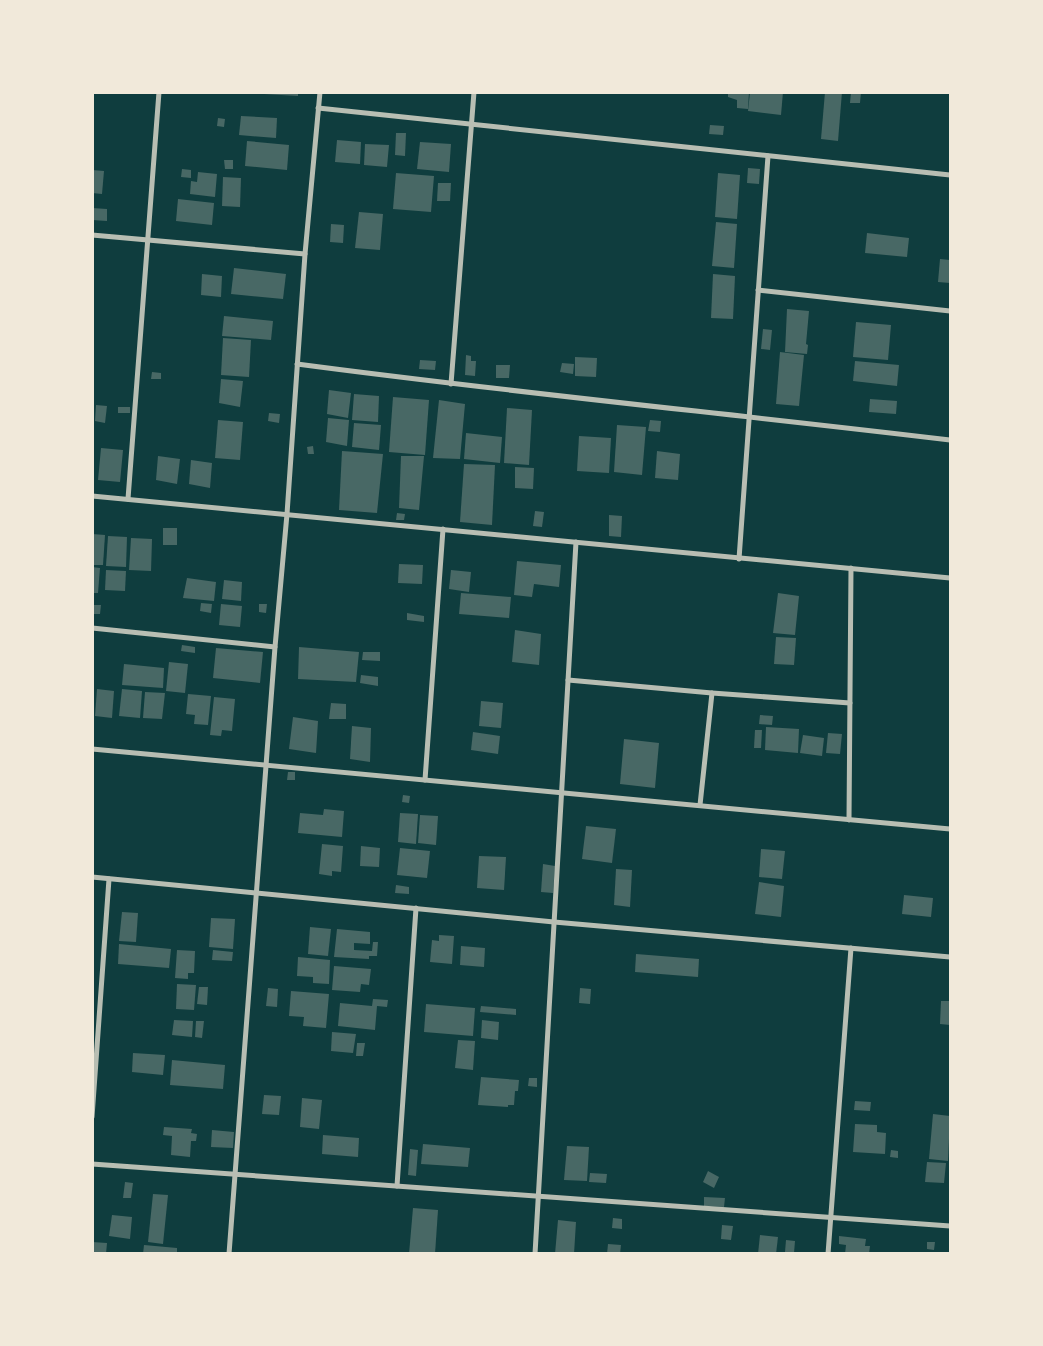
<svg xmlns="http://www.w3.org/2000/svg" width="1043" height="1346" viewBox="0 0 1043 1346" font-family="'Open Sans',sans-serif">
<style>
.building{fill:#486865}
.lines{fill:none;stroke-linecap:round;stroke-linejoin:round}
.minor{stroke:#b8beb3;stroke-width:5}
</style>
<rect width="100%" height="100%" fill="#0f3d3e"/>
<g class="building">
<polygon points="264,92 298,92 298,96 264,94"/>
<polygon points="728,92 749,92 748,109 737,108 737,100 728,97"/>
<polygon points="750,92 783,92 781,115 748,111"/>
<polygon points="825,92 842,92 838,141 821,139"/>
<polygon points="851,92 861,92 860,103 850,103"/>
<polygon points="241,116 277,118 276,138 239,135"/>
<polygon points="218,118 225,119 224,127 217,126"/>
<polygon points="710,125 724,126 723,135 709,134"/>
<polygon points="396,133 406,133 405,156 395,155"/>
<polygon points="337,140 361,142 360,164 335,162"/>
<polygon points="247,141 289,145 287,170 245,166"/>
<polygon points="420,142 451,144 449,172 417,169"/>
<polygon points="365,144 389,145 387,167 364,165"/>
<polygon points="224,160 233,160 233,169 225,169"/>
<polygon points="748,168 760,169 759,184 747,183"/>
<polygon points="182,169 191,170 191,178 181,177"/>
<polygon points="92,170 104,171 102,194 92,193"/>
<polygon points="198,172 217,174 215,197 190,194 191,181 197,182"/>
<polygon points="396,173 434,176 431,212 393,209"/>
<polygon points="718,173 740,175 737,219 715,217"/>
<polygon points="223,177 241,178 240,207 222,206"/>
<polygon points="438,183 451,183 450,201 437,201"/>
<polygon points="178,199 214,203 212,225 176,221"/>
<polygon points="92,208 107,209 107,221 92,220"/>
<polygon points="359,212 383,214 380,250 355,248"/>
<polygon points="716,222 737,224 734,268 712,266"/>
<polygon points="331,224 344,225 343,243 330,242"/>
<polygon points="867,233 909,238 907,257 865,253"/>
<polygon points="940,259 950,260 950,283 938,282"/>
<polygon points="234,268 286,274 283,299 231,294"/>
<polygon points="202,274 222,276 221,297 201,295"/>
<polygon points="713,274 735,276 733,319 711,318"/>
<polygon points="787,309 809,311 806,344 808,345 807,354 785,352"/>
<polygon points="224,316 273,321 271,340 222,336"/>
<polygon points="856,322 891,325 888,360 853,357"/>
<polygon points="763,329 772,330 770,350 761,349"/>
<polygon points="223,338 251,340 249,377 221,375"/>
<polygon points="780,352 804,355 799,406 776,404"/>
<polygon points="466,355 471,356 471,361 476,361 475,376 465,375"/>
<polygon points="575,357 597,358 596,377 575,376"/>
<polygon points="420,360 436,361 435,370 419,369"/>
<polygon points="855,361 899,365 897,386 853,381"/>
<polygon points="562,363 574,364 573,374 560,372"/>
<polygon points="496,365 510,365 509,378 496,378"/>
<polygon points="152,372 161,373 161,379 151,379"/>
<polygon points="221,379 243,381 240,407 219,403"/>
<polygon points="329,390 351,393 348,418 327,414"/>
<polygon points="354,394 379,396 378,422 352,420"/>
<polygon points="393,397 429,400 425,455 389,452"/>
<polygon points="870,399 897,401 896,414 869,412"/>
<polygon points="439,400 465,404 460,459 433,458"/>
<polygon points="96,405 107,406 105,423 95,421"/>
<rect x="118" y="407" width="12" height="6"/>
<polygon points="507,408 532,410 529,465 504,463"/>
<polygon points="269,413 280,414 279,423 268,421"/>
<polygon points="328,418 349,420 347,446 326,442"/>
<polygon points="218,420 243,422 240,460 215,458"/>
<polygon points="650,420 661,421 660,432 648,431"/>
<polygon points="354,423 381,425 379,450 352,447"/>
<polygon points="617,425 646,427 642,475 614,472"/>
<polygon points="466,433 502,437 500,463 464,459"/>
<polygon points="579,436 611,438 609,473 577,471"/>
<polygon points="313,446 314,454 308,454 307,447"/>
<polygon points="101,448 123,450 120,482 98,480"/>
<polygon points="342,451 383,454 377,513 339,510"/>
<polygon points="657,451 680,454 678,480 655,478"/>
<polygon points="158,456 180,459 177,484 156,480"/>
<polygon points="401,456 424,456 419,510 399,508"/>
<polygon points="191,460 212,463 210,488 189,484"/>
<polygon points="464,464 495,465 492,525 460,522"/>
<polygon points="515,467 534,468 533,489 515,488"/>
<polygon points="535,511 544,512 542,527 533,526"/>
<polygon points="397,513 405,514 404,520 396,520"/>
<polygon points="609,515 622,516 621,537 609,536"/>
<rect x="163" y="528" width="14" height="17"/>
<polygon points="92,534 105,535 103,565 92,565"/>
<polygon points="108,536 127,537 126,567 106,566"/>
<polygon points="131,538 152,539 151,571 129,570"/>
<polygon points="517,561 561,565 559,587 534,584 532,597 514,595"/>
<polygon points="399,564 423,565 422,584 398,583"/>
<polygon points="92,567 100,568 98,593 92,593"/>
<polygon points="106,570 126,571 125,591 105,590"/>
<polygon points="451,570 471,572 469,592 449,589"/>
<polygon points="187,578 216,582 214,601 183,598"/>
<polygon points="224,580 242,582 241,601 222,599"/>
<polygon points="461,593 511,597 509,618 459,614"/>
<polygon points="778,593 799,596 795,635 773,633"/>
<polygon points="201,603 212,604 211,613 200,611"/>
<polygon points="221,604 242,606 240,627 219,625"/>
<polygon points="259,604 267,604 266,613 259,612"/>
<polygon points="93,605 101,605 100,614 93,614"/>
<polygon points="407,613 424,616 424,622 407,620"/>
<polygon points="515,630 541,634 539,665 512,662"/>
<polygon points="776,637 796,638 794,665 774,664"/>
<polygon points="182,645 195,647 195,653 181,651"/>
<polygon points="299,647 359,652 356,682 298,679"/>
<polygon points="216,648 263,652 260,683 213,678"/>
<polygon points="363,652 380,652 380,661 362,660"/>
<polygon points="169,662 188,664 185,693 166,691"/>
<polygon points="124,664 164,668 163,688 122,685"/>
<polygon points="361,675 378,677 378,686 360,683"/>
<polygon points="97,689 114,691 112,718 95,716"/>
<polygon points="122,689 142,691 140,718 119,716"/>
<polygon points="145,692 165,693 162,719 143,718"/>
<polygon points="188,694 211,696 208,725 194,724 195,715 186,714"/>
<polygon points="214,697 235,699 232,731 222,730 221,736 210,735"/>
<polygon points="481,701 503,703 501,728 479,726"/>
<polygon points="331,703 346,704 346,719 329,719"/>
<polygon points="760,715 773,716 772,725 759,724"/>
<polygon points="293,717 318,721 316,753 289,749"/>
<polygon points="352,726 371,728 370,762 350,759"/>
<polygon points="766,727 799,729 798,753 765,750"/>
<polygon points="755,730 762,730 761,748 754,748"/>
<polygon points="473,732 500,736 498,754 471,750"/>
<polygon points="828,733 842,734 840,754 826,753"/>
<polygon points="803,735 824,738 822,756 800,753"/>
<polygon points="624,739 659,743 655,788 620,784"/>
<polygon points="288,772 295,772 295,780 287,780"/>
<polygon points="403,795 410,796 409,803 402,802"/>
<polygon points="324,809 344,811 342,837 298,833 300,813 323,815"/>
<polygon points="400,813 418,814 416,844 398,842"/>
<polygon points="420,815 438,816 436,845 418,843"/>
<polygon points="586,826 616,829 612,863 582,859"/>
<polygon points="322,844 343,846 341,872 332,871 332,876 319,874"/>
<polygon points="361,846 380,848 379,867 360,866"/>
<polygon points="400,848 430,851 427,878 397,875"/>
<polygon points="761,849 785,851 782,879 759,877"/>
<polygon points="479,856 506,857 504,890 477,888"/>
<polygon points="543,864 555,866 553,893 541,892"/>
<polygon points="616,869 632,870 630,907 614,905"/>
<polygon points="759,882 784,886 781,917 755,914"/>
<polygon points="396,885 409,887 409,894 395,893"/>
<polygon points="904,895 933,898 931,917 902,914"/>
<polygon points="122,912 138,913 136,942 119,941"/>
<polygon points="211,918 235,919 233,949 209,947"/>
<polygon points="310,927 331,929 328,956 308,954"/>
<polygon points="337,929 370,932 370,944 354,943 354,950 372,951 373,942 378,942 377,956 369,956 369,959 334,957"/>
<polygon points="439,935 454,936 452,964 430,962 432,940 439,941"/>
<polygon points="119,944 171,949 169,968 118,964"/>
<polygon points="461,946 485,948 484,967 460,965"/>
<polygon points="177,950 195,951 194,973 188,973 188,979 175,978"/>
<polygon points="213,950 233,952 232,961 212,960"/>
<polygon points="636,954 699,959 698,977 635,972"/>
<polygon points="298,957 330,960 329,984 313,983 313,977 297,976"/>
<polygon points="334,966 371,969 369,985 361,984 360,992 332,990"/>
<polygon points="177,984 196,985 194,1010 176,1009"/>
<polygon points="199,987 208,987 207,1005 197,1004"/>
<polygon points="268,988 278,989 277,1007 266,1006"/>
<polygon points="580,988 591,989 590,1004 579,1003"/>
<polygon points="291,991 329,994 326,1028 303,1026 304,1017 289,1016"/>
<polygon points="373,999 388,1000 387,1007 377,1006 375,1030 338,1026 340,1003 372,1006"/>
<polygon points="941,1001 950,1001 950,1025 940,1024"/>
<polygon points="426,1004 475,1008 473,1036 424,1032"/>
<polygon points="481,1006 516,1009 516,1015 480,1012"/>
<polygon points="174,1020 193,1021 192,1037 172,1035"/>
<polygon points="482,1020 499,1022 498,1040 481,1038"/>
<polygon points="196,1021 204,1021 202,1038 195,1037"/>
<polygon points="332,1032 356,1034 353,1053 331,1051"/>
<polygon points="458,1040 475,1041 473,1070 455,1068"/>
<polygon points="357,1043 365,1043 363,1056 356,1056"/>
<polygon points="133,1053 165,1055 163,1075 132,1072"/>
<polygon points="172,1060 225,1065 223,1089 170,1085"/>
<polygon points="481,1077 519,1080 518,1091 515,1091 514,1105 508,1105 508,1107 478,1105"/>
<polygon points="529,1078 537,1078 537,1087 528,1086"/>
<polygon points="264,1095 281,1096 279,1115 262,1114"/>
<polygon points="302,1098 322,1100 319,1129 300,1127"/>
<polygon points="855,1101 871,1102 870,1111 854,1110"/>
<polygon points="933,1114 950,1116 948,1161 929,1159"/>
<polygon points="855,1124 877,1125 877,1132 886,1133 885,1154 853,1152"/>
<polygon points="164,1127 192,1129 191,1133 197,1134 196,1141 191,1141 190,1157 171,1155 172,1136 163,1135"/>
<polygon points="212,1130 234,1132 233,1148 211,1147"/>
<polygon points="323,1135 359,1138 358,1157 322,1154"/>
<polygon points="423,1144 470,1148 468,1167 421,1164"/>
<polygon points="567,1146 589,1147 587,1181 564,1180"/>
<polygon points="410,1149 418,1150 416,1176 408,1175"/>
<polygon points="891,1150 898,1151 898,1158 890,1157"/>
<polygon points="927,1162 946,1163 944,1183 925,1182"/>
<polygon points="708,1171 719,1177 714,1188 703,1182"/>
<polygon points="590,1173 607,1174 606,1183 589,1182"/>
<polygon points="125,1182 133,1183 131,1198 123,1198"/>
<polygon points="153,1194 168,1195 163,1244 148,1242"/>
<polygon points="704,1197 725,1198 724,1207 704,1206"/>
<polygon points="413,1208 438,1210 435,1254 409,1254"/>
<polygon points="112,1215 132,1217 130,1239 109,1236"/>
<polygon points="613,1218 622,1219 622,1229 612,1228"/>
<polygon points="558,1220 576,1222 574,1254 555,1254"/>
<polygon points="722,1225 733,1226 731,1240 721,1239"/>
<polygon points="760,1235 778,1237 776,1254 758,1254"/>
<polygon points="839,1236 866,1239 865,1246 870,1246 869,1254 845,1254 846,1245 839,1244"/>
<polygon points="786,1240 795,1241 794,1253 785,1252"/>
<polygon points="92,1242 107,1243 106,1254 92,1254"/>
<polygon points="927,1242 935,1242 934,1250 927,1249"/>
<polygon points="608,1244 621,1245 620,1254 607,1254"/>
<polygon points="144,1245 177,1248 177,1254 143,1254"/>
</g>
<g class="lines">
<g class="minor">
<polyline points="318,108 950,175"/>
<polyline points="92,235 305,254"/>
<polyline points="758,290 950,311"/>
<path d="M 297,364 C 515,393 733,414 950,440"/>
<polyline points="451,384 474,92"/>
<polyline points="92,496 950,578"/>
<polyline points="128,499 159,92"/>
<polyline points="739,559 768,156"/>
<polyline points="92,628 275,647 287,514 305,254 320,92"/>
<polyline points="568,680 712,693 850,703"/>
<polyline points="92,749 950,829"/>
<polyline points="425,780 443,529"/>
<polyline points="700,805 712,693"/>
<polyline points="849,820 851,568"/>
<polyline points="92,877 554,922 950,957"/>
<polyline points="92,1117 109,879"/>
<polyline points="92,1164 950,1226"/>
<polyline points="397,1186 416,908"/>
<polyline points="229,1254 275,647"/>
<polyline points="535,1254 576,542"/>
<polyline points="828,1254 851,948"/>
</g>
</g>
<rect width="1043" height="1346" fill="none" stroke="#f1e9da" stroke-width="188"/>
</svg>
